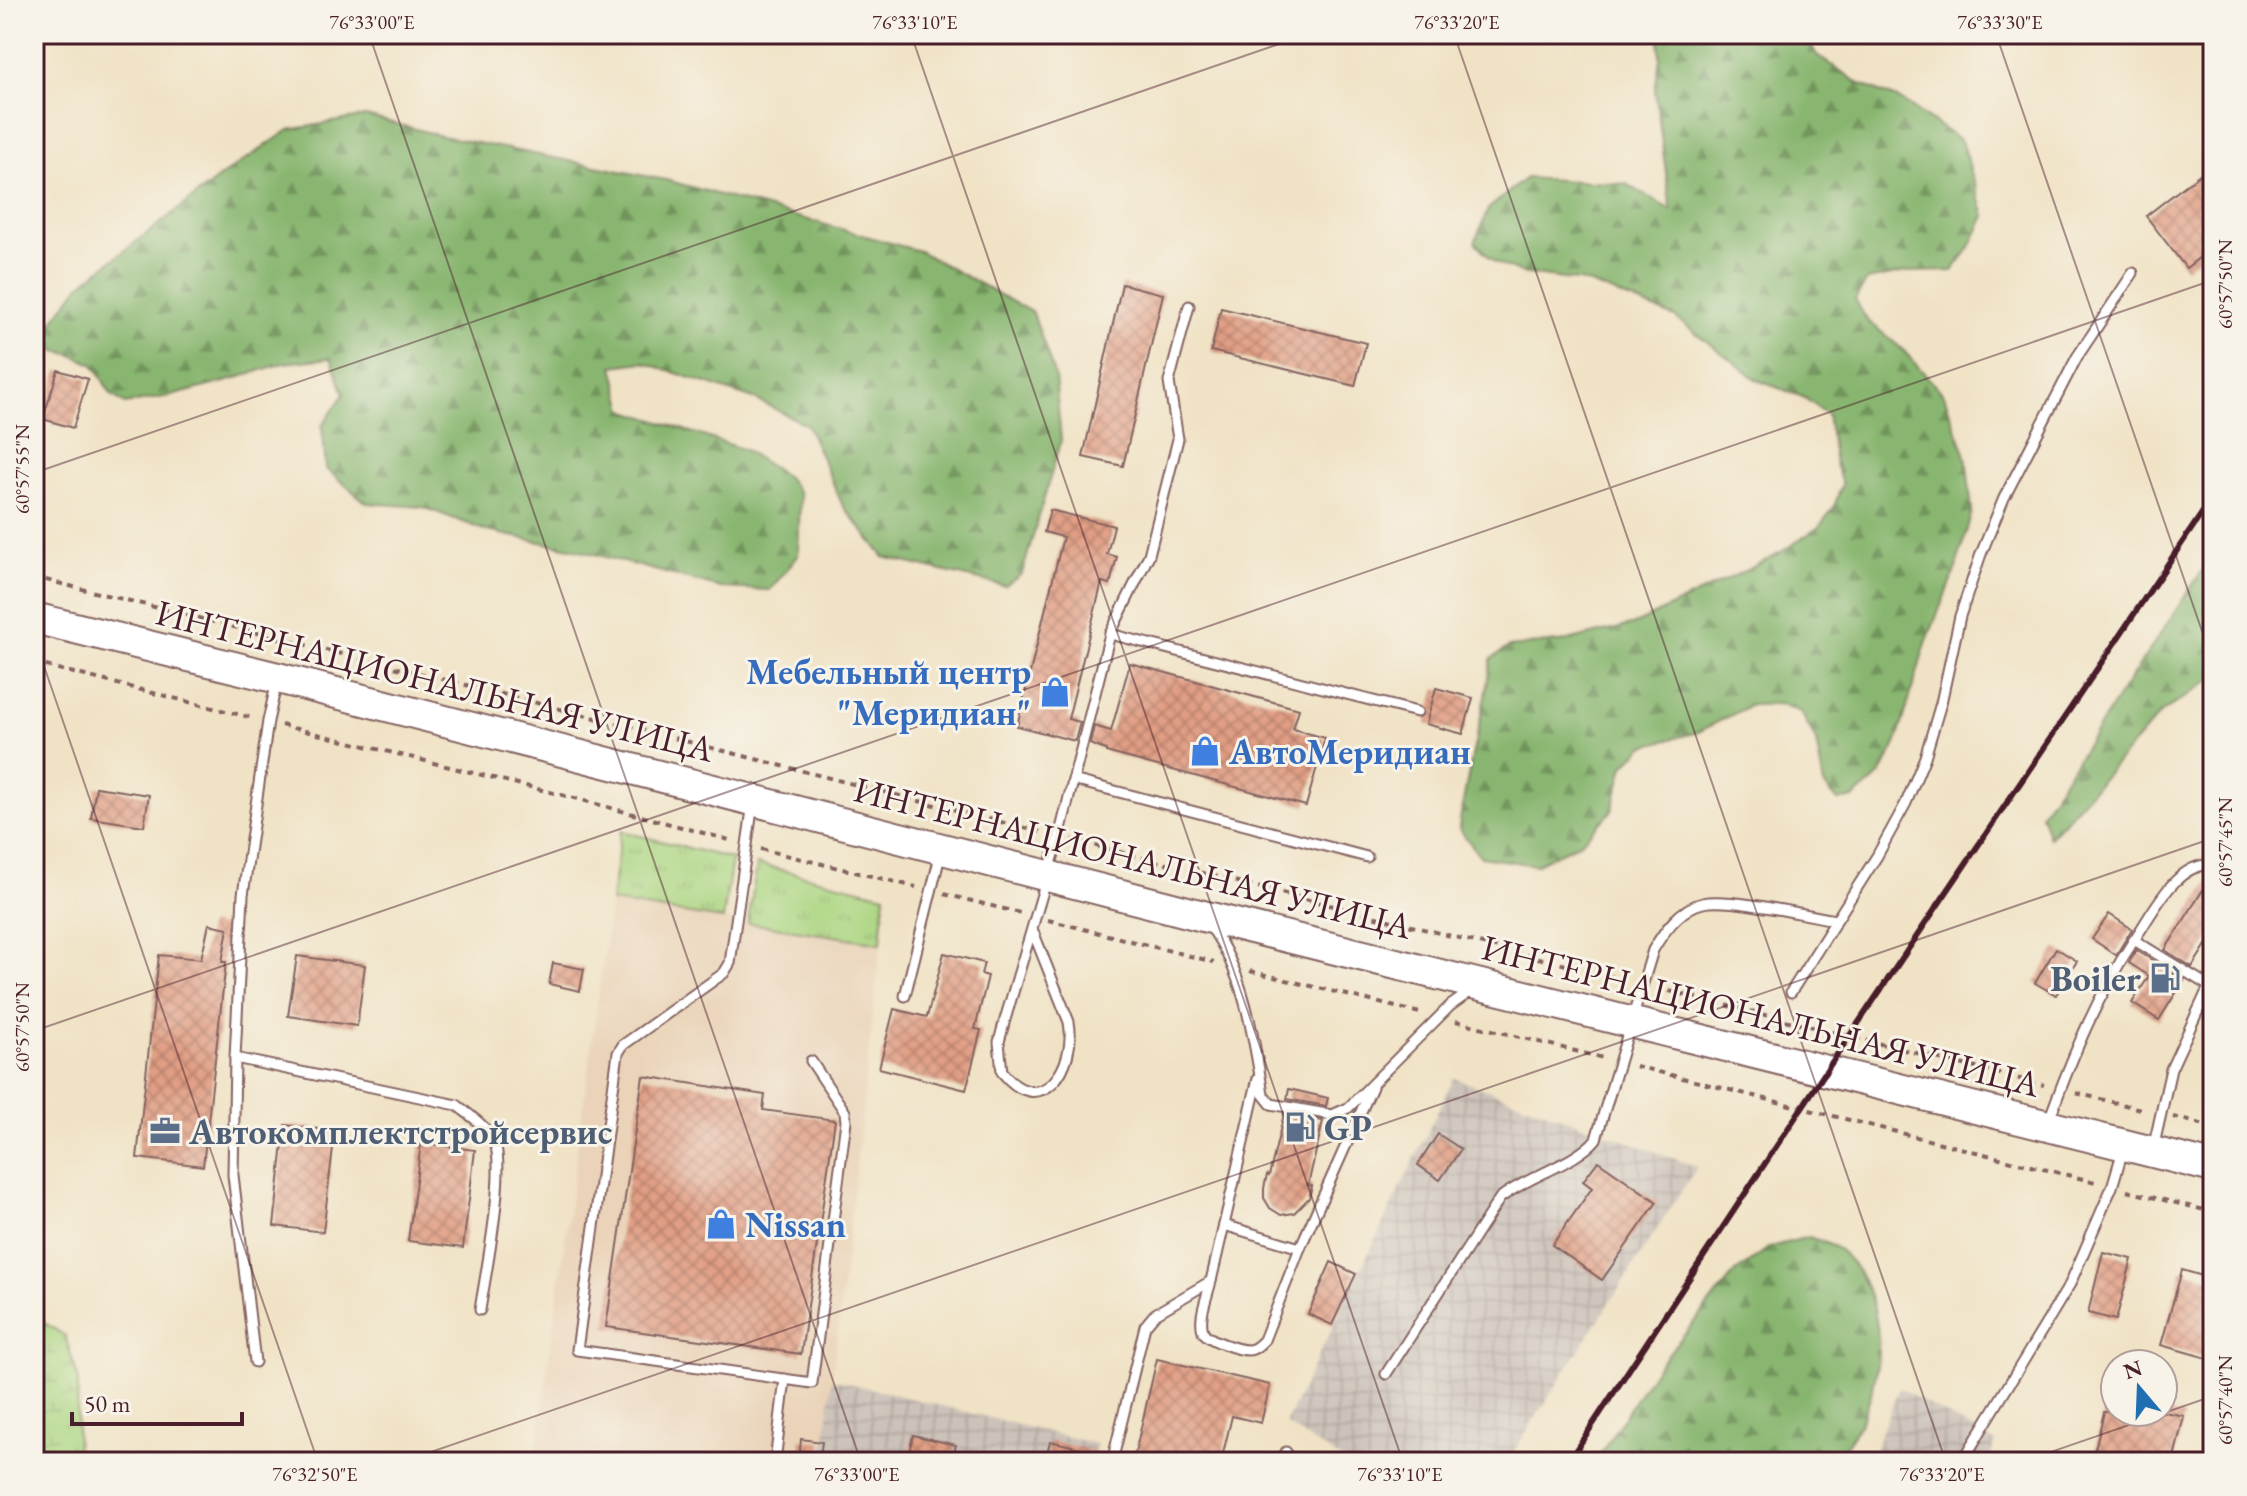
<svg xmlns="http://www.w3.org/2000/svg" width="2247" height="1496" viewBox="0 0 2247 1496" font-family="'EB Garamond',serif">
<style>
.built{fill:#ead3b8}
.industrial{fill:url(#industrial-grid)}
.grass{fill:url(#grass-tufts);stroke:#7a7a56;stroke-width:2}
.forest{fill:url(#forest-firs);stroke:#696a4d;stroke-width:2}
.wetland{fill:url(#wetland-marsh);stroke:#7a7a56;stroke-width:2}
.building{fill:url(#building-cross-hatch)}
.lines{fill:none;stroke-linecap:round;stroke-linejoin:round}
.service-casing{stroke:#846361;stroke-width:13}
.primary-casing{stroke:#846361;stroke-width:34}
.path{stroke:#846361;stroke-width:4;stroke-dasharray:6 6;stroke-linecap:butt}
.service{stroke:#fff;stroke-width:9}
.primary{stroke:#fff;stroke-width:30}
.rail{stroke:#4a1f2b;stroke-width:6}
.ticks{fill:none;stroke:#4a1f2b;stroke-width:2;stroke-opacity:0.45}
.labels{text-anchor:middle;stroke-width:6;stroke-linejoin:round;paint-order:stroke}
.shop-label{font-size:36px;font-weight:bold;fill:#366cbe;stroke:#f7f3e8;text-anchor:start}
.street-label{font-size:36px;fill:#4a1f2b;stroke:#f7f3e8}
.service-label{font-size:36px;font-weight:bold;fill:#4e5e75;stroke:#f7f3e8;text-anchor:start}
.neatline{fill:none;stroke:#4a1f2b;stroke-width:3}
.ticks-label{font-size:20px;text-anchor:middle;fill:#4a1f2b}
</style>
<defs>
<pattern id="industrial-grid" width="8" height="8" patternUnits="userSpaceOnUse" patternTransform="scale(2)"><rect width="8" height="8" fill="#ccc2b9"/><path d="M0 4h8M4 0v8" fill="none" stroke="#b1a69f"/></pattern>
<pattern id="grass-tufts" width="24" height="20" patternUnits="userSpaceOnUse" patternTransform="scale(2)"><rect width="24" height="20" fill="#abd581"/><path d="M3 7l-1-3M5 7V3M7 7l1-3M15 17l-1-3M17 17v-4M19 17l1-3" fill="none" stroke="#95b670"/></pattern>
<pattern id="forest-firs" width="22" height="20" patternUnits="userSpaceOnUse" patternTransform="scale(2)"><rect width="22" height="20" fill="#88b66f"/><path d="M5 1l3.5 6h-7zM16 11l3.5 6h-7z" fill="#71935b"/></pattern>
<pattern id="wetland-marsh" width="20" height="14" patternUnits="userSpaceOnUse" patternTransform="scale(2)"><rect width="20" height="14" fill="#abd581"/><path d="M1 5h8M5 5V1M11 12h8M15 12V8" fill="none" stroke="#95b670"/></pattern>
<pattern id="building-cross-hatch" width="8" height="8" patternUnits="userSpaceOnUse" patternTransform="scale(2)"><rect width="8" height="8" fill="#e19e84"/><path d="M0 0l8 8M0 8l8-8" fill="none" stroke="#b8806c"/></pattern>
</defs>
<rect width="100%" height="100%" fill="#f7f3e8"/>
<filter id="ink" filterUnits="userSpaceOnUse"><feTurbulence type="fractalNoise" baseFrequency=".0125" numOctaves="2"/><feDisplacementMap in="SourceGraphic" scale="16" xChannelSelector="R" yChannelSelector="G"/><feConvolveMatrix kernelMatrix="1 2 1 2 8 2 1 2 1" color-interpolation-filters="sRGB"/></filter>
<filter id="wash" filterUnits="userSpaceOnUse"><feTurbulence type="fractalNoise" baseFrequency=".006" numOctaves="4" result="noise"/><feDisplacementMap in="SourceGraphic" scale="32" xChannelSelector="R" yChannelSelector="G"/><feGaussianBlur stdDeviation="1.8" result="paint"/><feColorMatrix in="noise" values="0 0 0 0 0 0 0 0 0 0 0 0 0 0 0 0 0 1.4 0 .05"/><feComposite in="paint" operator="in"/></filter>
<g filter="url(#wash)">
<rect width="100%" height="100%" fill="#f0e2c5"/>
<polygon class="built" points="611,902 881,943 823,1462 535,1462"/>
<g class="industrial">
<polygon points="1454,1078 1697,1167 1507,1462 1346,1462 1285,1424"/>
<polygon points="832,1379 1096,1444 1092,1462 823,1462"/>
<polygon points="1899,1388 1996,1443 1987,1462 1870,1462"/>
</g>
<g class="grass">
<polygon points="621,831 732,859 723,919 611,902"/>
<polygon points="757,864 885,895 881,943 748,923"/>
</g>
<g class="forest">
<path d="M 1659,34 L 1804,34 L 1817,55 L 1860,84 L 1902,101 L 1961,141 L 1985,216 L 1969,249 L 1952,271 L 1906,272 L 1867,280 L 1855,300 L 1867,320 L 1902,349 L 1944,395 L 1966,456 L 1972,511 L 1956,568 L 1926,643 L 1896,744 L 1880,775 L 1854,798 L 1838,801 L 1824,785 L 1816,741 L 1801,712 L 1781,704 L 1751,705 L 1698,732 L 1644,746 L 1624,766 L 1612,811 L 1581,842 L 1535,865 L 1481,857 L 1459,829 C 1466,771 1484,716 1491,659 L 1509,647 L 1568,641 L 1635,624 L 1751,568 L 1781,552 L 1819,527 L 1834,507 L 1842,484 L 1835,464 L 1827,414 L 1803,397 L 1757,380 L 1675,317 L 1585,282 L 1521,273 L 1494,262 L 1475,242 L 1488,209 L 1526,178 L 1626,184 L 1671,210 L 1655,90 L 1660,59 Z"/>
<polygon points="366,116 442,136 666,180 919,251 1033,313 1055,377 1061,440 1022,574 1005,586 884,557 843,506 807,425 757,400 643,362 613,366 624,410 745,450 787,477 800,494 798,556 770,590 721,588 580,550 487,531 423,507 367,503 326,469 322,426 344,394 331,358 283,363 228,381 175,395 125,404 111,394 93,364 70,354 56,351 50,340 50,325 80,285 224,174 289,130"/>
<polygon points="2213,554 2213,678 2161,713 2049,838 2041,814"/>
<path d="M 1809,1237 C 1819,1241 1836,1245 1843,1253 C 1885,1297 1886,1360 1864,1414 C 1857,1431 1844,1447 1835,1462 L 1595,1462 L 1653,1372 L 1735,1273 L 1770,1247 Z"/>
</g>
<polygon class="wetland" points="34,1316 65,1336 78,1378 76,1462 34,1462"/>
<g id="blocks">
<g class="building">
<polygon points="2213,164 2213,247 2186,268 2146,216"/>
<polygon points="1122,284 1163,294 1123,466 1083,457"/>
<polygon points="1221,308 1366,343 1355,386 1211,351"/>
<polygon points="58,370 88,379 73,428 43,419"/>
<polygon points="1050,510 1114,526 1107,554 1117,557 1110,584 1102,582 1068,719 1080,722 1075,741 1017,726 1063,537 1044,532"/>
<polygon points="1130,663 1299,709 1293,729 1325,738 1306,806 1106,752 1106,750 1090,744 1094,726 1111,731"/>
<polygon points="1436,688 1473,698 1463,734 1426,724"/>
<polygon points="96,787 149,795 144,826 91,818"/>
<polygon points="2213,874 2213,934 2192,967 2165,950"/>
<polygon points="2109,914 2132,929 2116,955 2092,939"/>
<polygon points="209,924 228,928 222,962 226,962 203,1166 137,1158 159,955 201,959"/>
<polygon points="2056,948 2077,961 2056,995 2035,983"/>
<polygon points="2136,950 2184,980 2159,1020 2132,1003 2149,976 2129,963"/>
<polygon points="944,953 984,963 981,974 988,976 975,1029 981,1030 966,1090 879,1068 894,1009 927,1017"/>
<polygon points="297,956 365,965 357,1026 288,1016"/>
<polygon points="553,963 584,969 580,991 549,984"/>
<polygon points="643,1076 765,1095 763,1110 835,1120 801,1354 606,1327"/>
<polygon points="1289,1089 1328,1098 1326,1106 1287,1099"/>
<polygon points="1284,1114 1323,1121 1308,1185 1312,1186 1309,1198 1294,1213 1281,1215 1270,1208 1264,1198 1264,1188 1267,1175 1269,1176"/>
<polygon points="285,1125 335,1131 323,1232 274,1226"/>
<polygon points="1438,1134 1461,1149 1440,1180 1418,1165"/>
<polygon points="421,1143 475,1150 463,1248 408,1241"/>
<polygon points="1598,1161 1657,1202 1602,1280 1552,1245 1592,1188 1583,1181"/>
<polygon points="2103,1252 2132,1259 2116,1320 2088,1313"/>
<polygon points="1331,1262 1356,1274 1332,1325 1308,1314"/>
<polygon points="2182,1270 2213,1279 2213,1337 2207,1358 2161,1345"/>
<polygon points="1157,1359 1270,1385 1261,1423 1232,1416 1221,1462 1133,1462"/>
<polygon points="2104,1412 2164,1412 2184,1416 2173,1462 2149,1462 2095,1449"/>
<polygon points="913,1435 956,1445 952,1462 907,1462"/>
<polygon points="801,1439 822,1442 819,1462 799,1462"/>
<polygon points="1050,1441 1106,1454 1105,1462 1045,1462"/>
</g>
</g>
</g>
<g filter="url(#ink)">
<use href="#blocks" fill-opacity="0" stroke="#846361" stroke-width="2"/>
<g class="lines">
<g class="service-casing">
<g id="service">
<polyline points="1110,634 1417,712"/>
<polyline points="1073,780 1367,857"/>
<polyline points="753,803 730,963 724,973 623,1045 618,1053 577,1350 812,1383 846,1121 845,1112 811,1061"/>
<path d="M 1210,926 C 1244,971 1254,1039 1263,1094 L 1271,1104 L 1332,1115 L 1348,1108 L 1450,1006 L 1471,991"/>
<path d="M 1032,929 L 1069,1022 C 1077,1067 1041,1121 1002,1072 L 999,1042 L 1004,1023 L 1059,837 L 1110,634 L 1149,555 L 1178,439 L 1169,382 L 1189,306"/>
<path d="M 2134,940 C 2153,913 2176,861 2213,865"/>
<polyline points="1791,992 1877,856 1906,803 1925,757 1941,703 1960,616 1981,554 2004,498 2077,357 2133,273"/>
<polyline points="905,996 941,852"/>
<path d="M 235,1058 L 457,1105 C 469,1115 485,1125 493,1139 C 508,1163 485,1277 480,1310"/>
<path d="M 2049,1120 C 2072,1057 2097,996 2134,940 L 2209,986"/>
<polyline points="2153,1149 2171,1069 2213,978"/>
<polyline points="1224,1225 1300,1248"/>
<path d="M 1211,1281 C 1208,1295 1198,1317 1203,1331 C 1206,1340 1239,1350 1248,1350 C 1255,1350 1260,1344 1264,1340 L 1300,1248 L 1372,1087"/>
<polyline points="255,1362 233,1175 235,1058 243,895 268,721 277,681"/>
<path d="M 1386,1374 L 1500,1198 C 1526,1177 1577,1163 1596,1139 L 1653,950 C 1664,931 1680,908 1703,903 C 1728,897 1806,915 1835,920"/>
<polyline points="775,1462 785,1379"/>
<polyline points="1112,1462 1145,1326 1155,1314 1211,1281 1258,1078"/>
<polyline points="1283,1462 1286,1452"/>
<polyline points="1937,1462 1965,1456"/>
<polyline points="1962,1462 2070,1284 2112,1187 2123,1150"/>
</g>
</g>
<g class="primary-casing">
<polyline id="primary" points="34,618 278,678 1203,916 2213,1167"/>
</g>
<g class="path">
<polyline points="34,577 498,693 1044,833"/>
<polyline points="34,663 253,718"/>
<polyline points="281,725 574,798 733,841"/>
<polyline points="1072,840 1629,981"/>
<polyline points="761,849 916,887"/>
<polyline points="944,894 1020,913"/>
<polyline points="1048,920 1214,962"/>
<polyline points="1250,971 1420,1013"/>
<polyline points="1657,988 2044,1085"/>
<polyline points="1456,1021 1607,1059"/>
<polyline points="1635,1066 2099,1183"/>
<polyline points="2076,1093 2145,1110"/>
<polyline points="2173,1117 2213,1127"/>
<polyline points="2127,1191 2213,1212"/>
</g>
<use href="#service" class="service"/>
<use href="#primary" class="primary"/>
<polyline class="rail" points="1568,1462 1826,1071 2213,497"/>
</g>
</g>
<path class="ticks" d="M 369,34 L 861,1462M 911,34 L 1403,1462M 1454,34 L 1946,1462M 1996,34 L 2213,663M 34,473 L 1308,34M 34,637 L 318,1462M 34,1031 L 2213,280M 402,1462 L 2213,838M 2022,1462 L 2213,1396"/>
<defs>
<g id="shop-bare" transform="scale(2.4)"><path d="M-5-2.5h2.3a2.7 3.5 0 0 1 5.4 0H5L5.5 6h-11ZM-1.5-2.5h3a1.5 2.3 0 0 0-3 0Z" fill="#3f7fe0" stroke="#f7f3e8" stroke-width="2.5" paint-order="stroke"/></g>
<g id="fuel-bare" transform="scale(2.4)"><path d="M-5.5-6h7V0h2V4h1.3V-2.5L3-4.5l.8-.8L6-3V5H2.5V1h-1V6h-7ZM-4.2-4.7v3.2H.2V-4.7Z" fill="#5c6f8a" stroke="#f7f3e8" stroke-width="2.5" paint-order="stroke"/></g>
<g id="office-bare" transform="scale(2.4)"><path d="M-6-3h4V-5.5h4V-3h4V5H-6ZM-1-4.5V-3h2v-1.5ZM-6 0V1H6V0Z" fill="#5c6f8a" stroke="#f7f3e8" stroke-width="2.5" paint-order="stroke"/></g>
</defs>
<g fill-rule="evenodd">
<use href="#shop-bare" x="1055" y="692"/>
<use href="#shop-bare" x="1205" y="751"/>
<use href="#fuel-bare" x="2165" y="978"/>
<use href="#fuel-bare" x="1300" y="1127"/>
<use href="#office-bare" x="165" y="1131"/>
<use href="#shop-bare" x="721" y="1224"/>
</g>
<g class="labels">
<g class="shop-label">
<text x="1031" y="684" text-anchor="end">Мебельный центр<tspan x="1031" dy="41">"Меридиан"</tspan></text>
<text x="1229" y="764">АвтоМеридиан</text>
<text x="745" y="1237">Nissan</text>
</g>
<g class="street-label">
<text transform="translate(435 680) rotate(14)" y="13">ИНТЕРНАЦИОНАЛЬНАЯ УЛИЦА</text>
<text transform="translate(1133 857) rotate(14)" y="13">ИНТЕРНАЦИОНАЛЬНАЯ УЛИЦА</text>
<text transform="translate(1761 1015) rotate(14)" y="13">ИНТЕРНАЦИОНАЛЬНАЯ УЛИЦА</text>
</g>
<g class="service-label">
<text x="2141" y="991" text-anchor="end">Boiler</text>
<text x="1324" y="1140">GP</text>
<text x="189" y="1144">Автокомплектстройсервис</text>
</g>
</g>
<rect width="2247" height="1496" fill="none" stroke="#f7f3e8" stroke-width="88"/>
<g transform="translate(2139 1388) rotate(341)"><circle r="38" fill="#f7f3e8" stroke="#b29e9c" stroke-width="2"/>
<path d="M0-6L14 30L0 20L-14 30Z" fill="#1f6fb2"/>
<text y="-12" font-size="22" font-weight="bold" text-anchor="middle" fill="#4a1f2b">N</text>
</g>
<path d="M72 1412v12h170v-12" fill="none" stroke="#4a1f2b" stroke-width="4"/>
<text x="84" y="1412" font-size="24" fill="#4a1f2b" stroke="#f7f3e8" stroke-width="6" paint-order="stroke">50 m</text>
<rect x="44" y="44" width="2159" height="1408" class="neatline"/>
<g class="ticks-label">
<text x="372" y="29">76°33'00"E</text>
<text x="915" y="29">76°33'10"E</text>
<text x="1457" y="29">76°33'20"E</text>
<text x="2000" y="29">76°33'30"E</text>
<text transform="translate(2225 284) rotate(-90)" y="7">60°57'50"N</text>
<text transform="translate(22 469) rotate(-90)" y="7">60°57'55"N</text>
<text transform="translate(2225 842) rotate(-90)" y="7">60°57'45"N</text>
<text transform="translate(22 1027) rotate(-90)" y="7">60°57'50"N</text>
<text transform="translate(2225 1400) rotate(-90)" y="7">60°57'40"N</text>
<text x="315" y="1481">76°32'50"E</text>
<text x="857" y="1481">76°33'00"E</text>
<text x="1400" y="1481">76°33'10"E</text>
<text x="1942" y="1481">76°33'20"E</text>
</g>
</svg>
